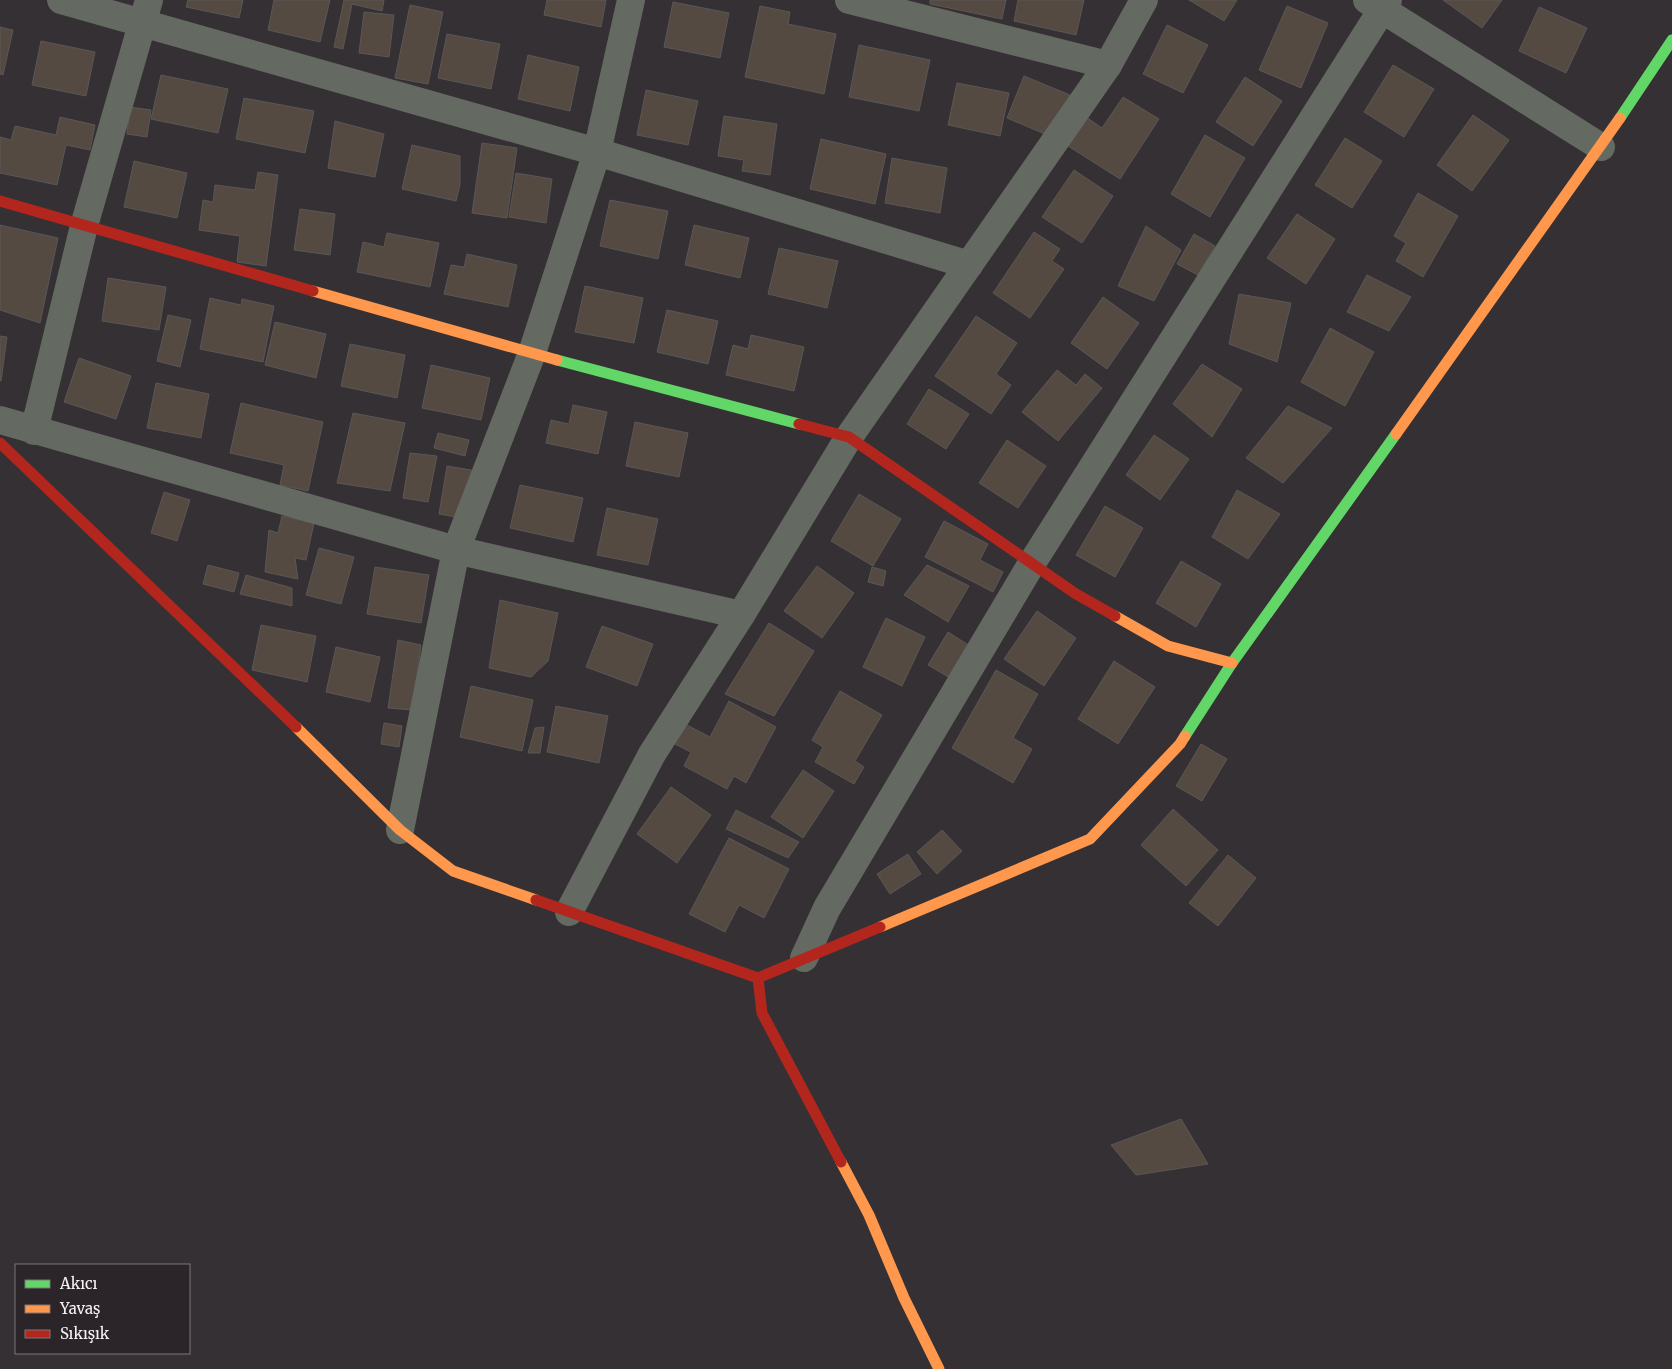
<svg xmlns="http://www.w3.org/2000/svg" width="1672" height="1369" viewBox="0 0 1672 1369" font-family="Merriweather,serif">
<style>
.building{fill:#554a41;stroke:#5a5757}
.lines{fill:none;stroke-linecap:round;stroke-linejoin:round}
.street{stroke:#646a62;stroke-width:28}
.fast{stroke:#63d668;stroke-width:11}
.slow{stroke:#ff974d;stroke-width:11}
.jam{stroke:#b3261e;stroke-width:11}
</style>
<rect width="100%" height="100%" fill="#343033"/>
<g class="building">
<polygon points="188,0 243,0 239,18 186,7"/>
<polygon points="274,0 330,0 320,42 268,30"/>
<polygon points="344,0 384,0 382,11 352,4 343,49 334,47"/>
<polygon points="547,0 606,0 601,27 544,15"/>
<polygon points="930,0 1006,0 1002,19 930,4"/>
<polygon points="1018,0 1084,0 1076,35 1014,21"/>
<polygon points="1189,0 1237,0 1224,21"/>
<polygon points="1443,0 1502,0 1482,28"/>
<polygon points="673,2 729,13 720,58 664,47"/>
<polygon points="410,5 443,12 428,84 395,78"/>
<polygon points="760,6 790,12 788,24 836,34 824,94 745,77"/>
<polygon points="1287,6 1328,23 1301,88 1259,70"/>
<polygon points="1539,7 1587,28 1566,73 1519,51"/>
<polygon points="364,12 394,15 389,57 359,53"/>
<polygon points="1167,25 1208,45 1183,93 1143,74"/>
<polygon points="0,27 13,30 3,75 0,74"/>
<polygon points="447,34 500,44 491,89 438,78"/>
<polygon points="41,41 95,52 86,96 32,85"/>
<polygon points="859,45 930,60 919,111 849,97"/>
<polygon points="528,55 579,67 570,111 518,99"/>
<polygon points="1393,65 1434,89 1404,137 1364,112"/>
<polygon points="161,75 228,89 218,133 151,119"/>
<polygon points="1024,76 1070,95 1052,137 1007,118"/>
<polygon points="1245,77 1282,101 1253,146 1216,122"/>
<polygon points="957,83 1009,93 1000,136 948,125"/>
<polygon points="646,90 698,101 688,145 637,135"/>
<polygon points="1123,97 1159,119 1120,179 1068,146 1086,117 1102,128"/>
<polygon points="244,98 314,111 305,153 236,139"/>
<polygon points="130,107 151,110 147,137 127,134"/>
<polygon points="1473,115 1509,140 1472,191 1437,165"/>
<polygon points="724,116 777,124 770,175 742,171 744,160 718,156"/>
<polygon points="60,117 95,125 90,150 66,145 57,185 0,173 0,137 11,140 15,126 56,135"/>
<polygon points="335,121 384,134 375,177 328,168"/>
<polygon points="1205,135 1245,158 1210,217 1171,194"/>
<polygon points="1345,138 1382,161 1352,208 1315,185"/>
<polygon points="821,139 886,154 875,204 810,189"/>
<polygon points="482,143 517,148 507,218 472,213"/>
<polygon points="412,145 460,156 460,185 456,201 402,189"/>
<polygon points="892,158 947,168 940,213 885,203"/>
<polygon points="134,161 187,173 177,218 124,207"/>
<polygon points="1074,170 1113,196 1082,243 1042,217"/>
<polygon points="258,172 278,175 266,266 237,262 240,236 199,230 203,200 213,202 215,185 255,190"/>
<polygon points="516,173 552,179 546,223 509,217"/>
<polygon points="1418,193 1458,216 1423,277 1396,261 1406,243 1394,236"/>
<polygon points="610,200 668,211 658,259 600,246"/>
<polygon points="300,209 335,214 330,255 294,250"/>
<polygon points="1297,214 1335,239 1306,284 1267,258"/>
<polygon points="0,225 58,238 40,323 0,310"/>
<polygon points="694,225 749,238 740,278 685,265"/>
<polygon points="1146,226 1181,250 1154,301 1118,286"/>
<polygon points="1034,232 1060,249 1052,261 1064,269 1030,318 993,293"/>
<polygon points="387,233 439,243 430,287 357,272 363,242 384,247"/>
<polygon points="1194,234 1215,246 1198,275 1177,264"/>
<polygon points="779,248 838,261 827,308 768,294"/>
<polygon points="467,254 517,265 508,307 444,294 451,265 464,267"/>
<polygon points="1367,275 1411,297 1389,331 1347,312"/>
<polygon points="108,278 166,287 159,330 102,321"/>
<polygon points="585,286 643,298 634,343 575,332"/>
<polygon points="1239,294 1291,303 1277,362 1229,344"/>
<polygon points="1103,297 1139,323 1107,369 1071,343"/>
<polygon points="210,298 241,305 242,299 274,306 263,362 200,349"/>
<polygon points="667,310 718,321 708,364 657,352"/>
<polygon points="168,315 191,320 180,367 157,361"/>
<polygon points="976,316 1017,343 996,374 1011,385 991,414 935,376"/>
<polygon points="275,322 326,334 316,378 265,365"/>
<polygon points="1330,328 1374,352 1345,406 1301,382"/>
<polygon points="751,335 804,347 794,391 726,375 733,345 748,349"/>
<polygon points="0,336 7,337 1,381 0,381"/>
<polygon points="350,344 405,355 397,398 341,386"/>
<polygon points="79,358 131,376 116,419 64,402"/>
<polygon points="1202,364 1242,389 1212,437 1173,404"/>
<polygon points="431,365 490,378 481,420 422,408"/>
<polygon points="1057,370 1076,385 1085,374 1102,388 1058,441 1022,412"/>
<polygon points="156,383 209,394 201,438 147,428"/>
<polygon points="929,389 969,414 946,449 907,424"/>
<polygon points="241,403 323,422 308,491 280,485 284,465 230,453"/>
<polygon points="573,405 607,412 598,454 546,443 551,420 569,424"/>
<polygon points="1288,406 1332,428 1283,483 1246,458"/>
<polygon points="353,413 405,423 390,491 337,483"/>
<polygon points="635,422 688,433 679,477 626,466"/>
<polygon points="438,433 469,440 465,456 434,448"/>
<polygon points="1154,435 1189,459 1160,500 1126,475"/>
<polygon points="1007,440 1046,466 1018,508 979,483"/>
<polygon points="410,453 437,456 428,502 403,498"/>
<polygon points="447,466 483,472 467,519 439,514"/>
<polygon points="520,485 583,498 573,542 510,528"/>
<polygon points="1237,490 1280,514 1248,559 1212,537"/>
<polygon points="164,492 190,500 177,541 151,533"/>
<polygon points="859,494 901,519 873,566 831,541"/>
<polygon points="1105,506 1143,528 1115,577 1076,555"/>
<polygon points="607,508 658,519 648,565 597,555"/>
<polygon points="282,516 314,523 306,560 295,558 298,579 265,572 269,530 278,533"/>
<polygon points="944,521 988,544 980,560 1003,572 993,592 925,557"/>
<polygon points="319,548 354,557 341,604 306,595"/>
<polygon points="1181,561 1221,584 1196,627 1156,603"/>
<polygon points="208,565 239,573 234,592 203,584"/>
<polygon points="927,565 969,586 948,622 904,595"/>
<polygon points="817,566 854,593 822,638 784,611"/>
<polygon points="375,567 429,575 421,623 367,614"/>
<polygon points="872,567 886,571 883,586 868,582"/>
<polygon points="246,575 292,588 292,606 240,594"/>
<polygon points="500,600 558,613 548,661 531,677 489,668"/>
<polygon points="1037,611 1076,638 1044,686 1004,659"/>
<polygon points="886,618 925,637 902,686 863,667"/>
<polygon points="769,623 814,651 774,716 725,694"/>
<polygon points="261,625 316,636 307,682 252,670"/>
<polygon points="602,626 653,644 637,686 586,667"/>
<polygon points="948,632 970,646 950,678 928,665"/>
<polygon points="398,640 421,645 412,710 388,708"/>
<polygon points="336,647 380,657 370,702 326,692"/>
<polygon points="1114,661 1155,687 1118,744 1078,719"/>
<polygon points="996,670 1038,694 1013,738 1032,749 1013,783 952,748"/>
<polygon points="471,686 533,700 522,751 460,737"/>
<polygon points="840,691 882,715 855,761 864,767 854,784 815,762 823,747 812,740"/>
<polygon points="729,701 776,727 746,783 734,776 727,789 684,766 691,752 673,743 683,723 710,737"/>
<polygon points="556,706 608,716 599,763 547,752"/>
<polygon points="384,723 402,726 399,747 381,744"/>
<polygon points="544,727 540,753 528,753 535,728"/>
<polygon points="1201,744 1227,759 1202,801 1176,786"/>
<polygon points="803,770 834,791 803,838 771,817"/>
<polygon points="671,787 711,815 677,863 637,834"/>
<polygon points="1173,809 1218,850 1186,886 1141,845"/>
<polygon points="736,810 799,842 788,858 726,829"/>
<polygon points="942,830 962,851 937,874 917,852"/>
<polygon points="729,838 789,869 764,918 739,905 725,932 689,914"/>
<polygon points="908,854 921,874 890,894 877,874"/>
<polygon points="1228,855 1256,878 1218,926 1189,903"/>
<polygon points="1181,1119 1208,1164 1136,1175 1111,1145"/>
</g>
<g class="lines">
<g class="street">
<polyline points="61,0 597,152 969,265"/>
<polyline points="849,0 1108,65"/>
<polyline points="1367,0 1601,147"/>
<polyline points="0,420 456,550 741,615"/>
<polyline points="34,431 84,226 149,0"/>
<polyline points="400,830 456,550 532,353 597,152 631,0"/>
<polyline points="569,912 652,754 741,615 849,437 1108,65 1144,0"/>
<polyline points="804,958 827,908 1032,563 1388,0"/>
</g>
<g class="fast">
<polyline points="1620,118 1672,40"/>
<polyline points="557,360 799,424"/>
<polyline points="1185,736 1232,663 1396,434"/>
</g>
<g class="slow">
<polyline points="313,291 557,360"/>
<polyline points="1396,434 1620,118"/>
<polyline points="1115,616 1168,646 1232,663"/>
<polyline points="296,727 400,830 453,871 536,900"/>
<polyline points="880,927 1090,839 1180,744 1185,736"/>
<polyline points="841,1162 869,1215 904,1298 939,1369"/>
</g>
<g class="jam">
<polyline points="0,201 313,291"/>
<polyline points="799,424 849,437 1076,594 1115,616"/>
<polyline points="0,443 296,727"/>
<polyline points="536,900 758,978 880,927"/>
<polyline points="758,978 762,1013 841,1162"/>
</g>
</g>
<rect x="15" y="1264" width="175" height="90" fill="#2b252a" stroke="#7c777b"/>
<rect x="25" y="1280" width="25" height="8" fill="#63d668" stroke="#7c777b"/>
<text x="60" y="1289" font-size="15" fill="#f5f1f4">Akıcı</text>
<rect x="25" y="1305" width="25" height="8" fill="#ff974d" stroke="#7c777b"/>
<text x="60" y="1314" font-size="15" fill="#f5f1f4">Yavaş</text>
<rect x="25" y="1330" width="25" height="8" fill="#b3261e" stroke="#7c777b"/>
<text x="60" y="1339" font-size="15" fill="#f5f1f4">Sıkışık</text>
</svg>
